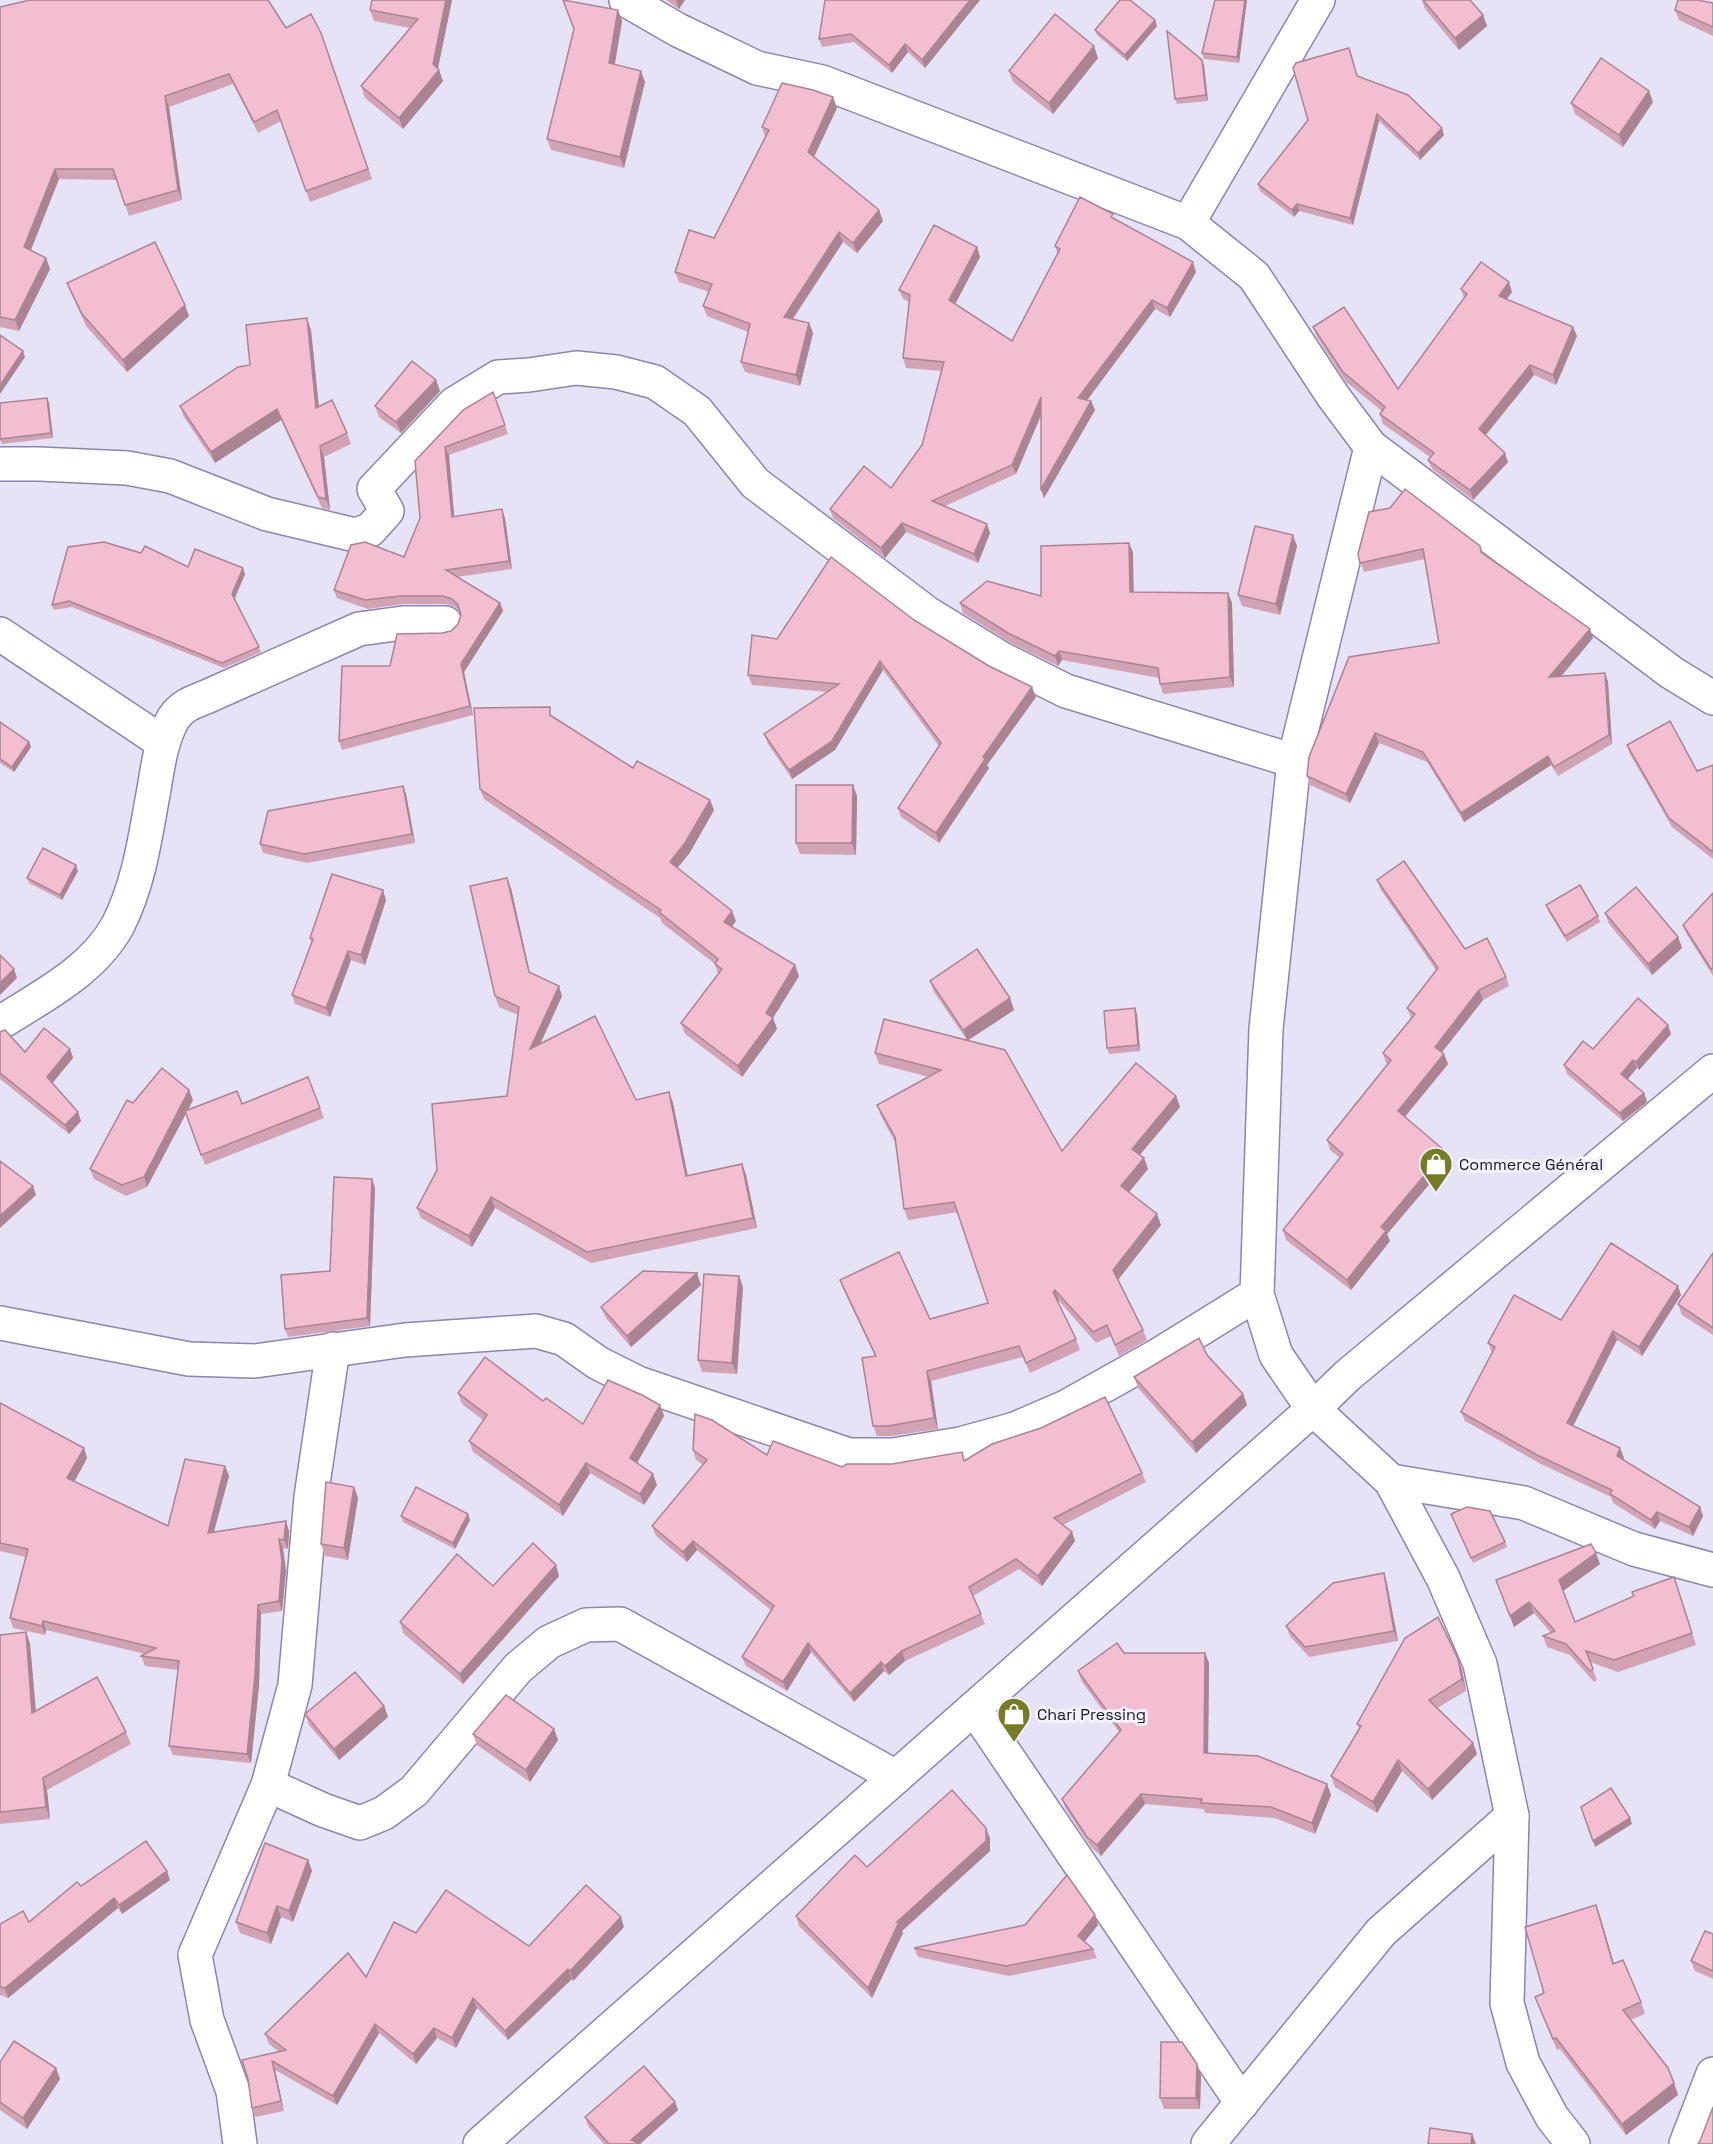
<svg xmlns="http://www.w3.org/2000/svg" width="1713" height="2144" viewBox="0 0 1713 2144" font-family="'Space Grotesk',sans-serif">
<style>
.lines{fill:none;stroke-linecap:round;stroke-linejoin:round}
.minor-casing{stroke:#8d84b1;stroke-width:36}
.tertiary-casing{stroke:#8d84b1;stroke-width:36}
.minor{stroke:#fff;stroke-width:33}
.tertiary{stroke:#fff;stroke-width:33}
.wall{fill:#d1a3b5}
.shaded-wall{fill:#aa8493}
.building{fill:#f3bdd2;stroke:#aa8493;stroke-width:1.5}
.labels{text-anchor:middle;stroke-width:6;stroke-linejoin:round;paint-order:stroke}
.poi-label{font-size:16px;fill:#161223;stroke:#f3f2fc;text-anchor:start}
</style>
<rect width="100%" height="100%" fill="#e6e3f7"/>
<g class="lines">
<g class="minor-casing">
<g id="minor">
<polyline points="626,0 678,30 757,68 822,82 1188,223 1254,276 1333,396 1371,447 1294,761 1266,1029 1257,1294 1276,1355 1313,1409 1391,1481 1443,1578 1480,1664 1512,1816 1507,2003 1523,2063 1552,2117 1573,2144"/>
<polyline points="1188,223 1318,0"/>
<polyline points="1371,447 1672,673 1713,698"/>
<polyline points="0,464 39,464 127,468 170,476 267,514 355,535 370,530 387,511 374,489 454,404 498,377 529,375 576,368 616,372 655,382 697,411 755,483 927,613 1002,659 1066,691 1294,761"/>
<polyline points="0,634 162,742"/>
<path d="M 0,1023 C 42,996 93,971 118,925 C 140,881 145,837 154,789 C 158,765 161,741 173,719 C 181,706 193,702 206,697 L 359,629 L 403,623 L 445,623"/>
<polyline points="0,1323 189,1359 255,1361 405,1340 536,1331 564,1339 598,1363 638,1383 849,1455 893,1455 960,1444 1015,1429 1066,1407 1157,1356 1257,1294"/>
<polyline points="1391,1481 1524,1503 1634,1549 1713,1570"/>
<polyline points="974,1708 1242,2103"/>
<polyline points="268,1785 323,1810 360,1823 384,1813 414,1791 518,1668 549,1642 586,1625 620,1624 896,1777"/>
<polyline points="240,2144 233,2091 207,2020 195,1955 268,1785 295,1685 311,1497 333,1349"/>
<polyline points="1208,2144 1381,1932 1512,1816"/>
<polyline points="1686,2144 1713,2074"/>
</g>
</g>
<g class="tertiary-casing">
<polyline id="tertiary" points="480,2144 1313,1409 1347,1376 1713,1071"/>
</g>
<use href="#minor" class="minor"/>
<use href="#tertiary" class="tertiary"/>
</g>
<g class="wall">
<polygon points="452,0 438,69 443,81 403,129 365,98 361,86 410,28 374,21 370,10"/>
<polygon points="666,0 685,0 679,9"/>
<polygon points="980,0 925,68 908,52 892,73 854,42 822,47 819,39"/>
<polygon points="1247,0 1239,63 1204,59 1202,53"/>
<polygon points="1422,0 1470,0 1483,15 1487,26 1459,50 1425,9"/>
<polygon points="1713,3 1713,36 1679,20 1675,10"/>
<polygon points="0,7 286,28 321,33 372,179 310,202 281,121 258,133 233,84 169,107 182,200 129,216 117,180 59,179 31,250 46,258 50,269 19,331 0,327"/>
<polygon points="618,10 622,21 615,64 645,82 624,168 551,150 547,139"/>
<polygon points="1155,20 1157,26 1127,61 1097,35 1095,30"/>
<polygon points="1351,55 1357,76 1444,135 1420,160 1379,121 1353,225 1299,211 1294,217 1260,191 1258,184 1308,120"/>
<polygon points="1098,58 1053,114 1013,82 1009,71"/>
<polygon points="1204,65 1208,101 1177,104 1175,99"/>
<polygon points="833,97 837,108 814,157 883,221 857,253 843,242 793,319 809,323 813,333 800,386 745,372 741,362 748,332 707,316 703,306 709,292 679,282 675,272 714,238 765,137 762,127"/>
<polygon points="1653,102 1623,147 1575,114 1571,103"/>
<polygon points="1115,219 1196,272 1170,317 1155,309 1087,400 1091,401 1095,410 1044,498 1041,489 1041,414 1016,474 945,506 990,533 978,563 906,532 885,558 833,518 830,509 891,488 922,445 942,371 906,368 903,358 909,302 903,299 899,290 977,247 980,257 955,304 1012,341 1058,255 1055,246"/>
<polygon points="67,283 189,316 127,372 86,326 72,295"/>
<polygon points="1461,289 1512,292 1507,299 1577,336 1556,385 1534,375 1486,435 1508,462 1473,500 1432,469 1428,460 1430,457 1383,424 1380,414 1382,411 1346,382 1317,337 1313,327 1398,389 1464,298"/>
<polygon points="311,330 319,406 347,433 351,444 324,457 330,510 322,508 281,420 215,463 184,417 180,406"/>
<polygon points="440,391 401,433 379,417 375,406"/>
<polygon points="493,392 508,434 449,455 454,516 505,518 512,569 457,577 500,603 503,611 464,672 473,715 342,750 339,741 390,666 442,633 451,631 458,624 461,615 460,612 455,607 446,604 403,604 368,609 337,598 334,590 404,557 420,518 415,461"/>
<polygon points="47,398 49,403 53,438 2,444 1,441 0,441 0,403"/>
<polygon points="1297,546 1280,615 1242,606 1238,595"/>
<polygon points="1480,546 1483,553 1593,638 1561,676 1605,673 1608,682 1612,744 1558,776 1551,765 1464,822 1427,762 1379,743 1350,803 1310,785 1307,776 1439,643 1425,559 1364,572 1358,554"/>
<polygon points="1133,552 1133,592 1228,593 1232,603 1234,687 1163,694 1160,684 1159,678 1062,660 1058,666 1011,643 963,613 960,603 1041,596"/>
<polygon points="188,567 245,574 235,599 261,652 224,668 72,607 54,610 52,605"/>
<polygon points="914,620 989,666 1032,687 1036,697 987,765 989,768 939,843 901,817 898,808 939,746 883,670 835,750 792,779 768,744 764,734 827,692 752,685 748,675 777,639"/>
<polygon points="554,718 633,768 710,800 714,810 689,854 677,868 736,921 732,926 799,976 773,1018 777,1029 742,1077 685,1034 681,1023 718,974 715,964 662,923 660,918 484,799 480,789"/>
<polygon points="0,722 29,742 31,747 14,772 0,763"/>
<polygon points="1627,745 1697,771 1713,765 1713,859 1672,827 1630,754"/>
<polygon points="853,785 857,796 856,855 800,854 796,843"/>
<polygon points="403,786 406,794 415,843 307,863 263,853 260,844"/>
<polygon points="78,871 62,900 29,883 27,878"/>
<polygon points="1377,880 1465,949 1506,977 1509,986 1483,1000 1442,1052 1448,1064 1405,1117 1449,1161 1387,1234 1390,1241 1351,1290 1286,1240 1283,1230 1340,1158 1330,1150 1327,1140 1388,1064 1386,1063 1383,1053 1411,1018 1407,1008 1436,970 1381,890"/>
<polygon points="511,888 530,973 562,996 541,1043 636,1100 669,1092 673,1103 688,1176 742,1164 746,1175 757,1228 591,1263 495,1208 472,1247 421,1218 417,1208 507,1096 518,1015 499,1007 495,996"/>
<polygon points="1713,893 1713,976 1686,933 1683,925"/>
<polygon points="386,900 365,965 351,960 330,1017 295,1004 292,995 311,943 310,938"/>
<polygon points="1546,905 1598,916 1600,922 1567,942 1548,911"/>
<polygon points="1605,913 1678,937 1682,948 1652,975 1609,924"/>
<polygon points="930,981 1010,998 1014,1010 968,1040 1062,1151 1176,1096 1180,1107 1140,1155 1144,1158 1148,1169 1129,1192 1161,1225 1118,1280 1143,1330 1147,1340 1119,1356 1111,1336 1096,1343 1059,1301 1058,1302 1076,1339 1080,1350 1030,1373 1023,1357 931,1381 938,1429 891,1436 877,1436 873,1426 875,1356 844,1291 840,1280 930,1319 988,1303 958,1212 908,1220 904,1209 895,1142 881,1116 877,1105 929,1077 879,1064 875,1053 967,1040 934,992"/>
<polygon points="1135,1008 1137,1014 1140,1051 1109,1054 1107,1048"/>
<polygon points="1668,1025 1671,1034 1639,1070 1637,1068 1628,1079 1644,1093 1647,1102 1623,1121 1567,1074 1564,1065 1593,1049"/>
<polygon points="0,1032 25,1052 70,1049 73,1058 52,1083 78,1112 81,1121 69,1134 0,1079"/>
<polygon points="308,1077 324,1118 205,1165 186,1114 147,1187 126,1196 94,1179 90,1169 133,1103 193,1100 188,1110 242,1104"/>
<polygon points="372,1179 375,1188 370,1326 288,1337 285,1329 330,1271"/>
<polygon points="1713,1253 1713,1335 1682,1315 1678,1304"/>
<polygon points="701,1285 631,1347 606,1318 601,1307"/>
<polygon points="743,1287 737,1374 702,1372 698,1360"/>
<polygon points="1681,1295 1642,1356 1617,1340 1573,1426 1624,1458 1623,1460 1700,1507 1703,1516 1693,1536 1660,1521 1655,1529 1613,1503 1611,1497 1541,1464 1465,1421 1461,1412 1492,1353 1488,1343 1561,1320"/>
<polygon points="1207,1355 1243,1394 1247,1405 1196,1453 1138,1388 1134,1377"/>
<polygon points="458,1393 543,1401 583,1424 660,1405 664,1416 637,1463 657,1485 644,1505 590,1473 563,1516 473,1452 469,1441 483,1420 462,1404"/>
<polygon points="0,1403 84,1448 87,1458 74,1481 168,1526 225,1466 229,1476 214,1532 289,1531 288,1549 283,1548 286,1571 282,1611 261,1614 259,1685 251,1763 173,1755 169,1746 178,1670 145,1666 141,1656 145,1654 46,1630 45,1635 13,1628 10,1618 26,1557 0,1551"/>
<polygon points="693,1450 767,1455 842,1467 965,1460 1142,1473 1146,1482 1063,1525 1075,1541 1042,1586 1019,1569 973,1596 985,1624 905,1661 889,1675 884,1671 854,1702 811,1652 787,1691 746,1666 742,1657 772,1611 697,1550 687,1562 656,1536 652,1526 703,1465 696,1460"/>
<polygon points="354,1487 358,1498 348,1560 325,1556 321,1544"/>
<polygon points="468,1514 470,1520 455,1549 403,1522 401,1516"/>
<polygon points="1451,1514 1505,1542 1507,1547 1473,1563"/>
<polygon points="1600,1564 1563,1591 1575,1622 1678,1589 1696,1645 1618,1672 1590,1662 1597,1680 1594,1682 1570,1655 1547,1647 1543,1636 1551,1633 1534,1613 1514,1627 1496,1580"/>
<polygon points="1384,1573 1387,1584 1398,1641 1309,1657 1290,1636 1286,1626"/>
<polygon points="559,1576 463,1684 403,1633 400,1622 493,1586"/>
<polygon points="26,1632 30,1644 36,1711 126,1732 131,1744 47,1790 50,1819 0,1824 0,1635"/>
<polygon points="1124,1653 1205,1653 1209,1663 1208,1753 1327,1784 1331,1795 1315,1834 1275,1818 1205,1813 1204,1809 1145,1804 1101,1856 1091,1847 1066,1809 1062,1799 1119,1732 1082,1682 1078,1671"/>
<polygon points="1458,1659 1462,1670 1466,1691 1437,1708 1473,1743 1477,1754 1432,1800 1402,1771 1377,1813 1335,1787 1331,1776 1359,1729 1357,1724"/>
<polygon points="384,1706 388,1717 339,1760 309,1725 305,1714"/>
<polygon points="554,1729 558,1740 530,1782 477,1745 473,1734"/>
<polygon points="990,1838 990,1851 902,1931 903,1933 872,1998 799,1926 796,1916 867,1867"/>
<polygon points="308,1860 312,1871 293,1922 281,1917 271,1944 240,1933 236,1922"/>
<polygon points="170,1880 122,1914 118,1908 8,1998 0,1995 0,1924 29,1922 81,1886"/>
<polygon points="1600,1916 1614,1964 1641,2002 1645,2014 1630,2020 1674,2083 1678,2095 1626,2135 1560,2049 1557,2050 1535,1997 1544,1993"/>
<polygon points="1098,1925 1084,1942 1093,1949 1097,1958 1009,1976 918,1957 914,1948"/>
<polygon points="624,1927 573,1981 572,1979 508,2040 477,2008 456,2048 437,2038 416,2064 379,2033 337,2105 275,2070 284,2111 255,2117 252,2108 248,2079 279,2052 269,2044 265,2034 366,1977 416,1933 529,1946"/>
<polygon points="1713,1934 1713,1979 1695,1971 1691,1961"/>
<polygon points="0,2062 56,2068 60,2079 27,2129 0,2110"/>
<polygon points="1201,2075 1200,2109 1164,2109 1160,2098"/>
<polygon points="675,2102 678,2110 640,2144 604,2144 588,2126 585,2117"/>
</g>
<g class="shaded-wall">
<polygon points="446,0 452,0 437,72 439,70 443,81 403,129 399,118 433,64"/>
<polygon points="676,0 685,0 679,9"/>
<polygon points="970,0 980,0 925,68 922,60"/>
<polygon points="1245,0 1247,0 1239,63 1237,57"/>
<polygon points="618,10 622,21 613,74 609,63"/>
<polygon points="1483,15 1487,26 1459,50 1455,38"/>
<polygon points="1155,20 1157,26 1127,61 1125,55"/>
<polygon points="905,44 908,52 892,73 889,65"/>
<polygon points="1094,46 1098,58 1053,114 1049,103"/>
<polygon points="1202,60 1204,65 1208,101 1206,95"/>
<polygon points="641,71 645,82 624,168 620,157"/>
<polygon points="1649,91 1653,102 1623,147 1619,135"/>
<polygon points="165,96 169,107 182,200 178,190"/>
<polygon points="833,97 837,108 811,163 808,152"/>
<polygon points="1377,114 1379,121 1353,225 1350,218"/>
<polygon points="1442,128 1444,135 1420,160 1418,153"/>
<polygon points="55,169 59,179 28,257 24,247"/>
<polygon points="1297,204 1299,211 1294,217 1292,210"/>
<polygon points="879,210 883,221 857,253 853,243"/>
<polygon points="839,232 843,242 787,327 784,317"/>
<polygon points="977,247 980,257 952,310 949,300"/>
<polygon points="46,258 50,269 19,331 15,320"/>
<polygon points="1193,262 1196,272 1170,317 1167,308"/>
<polygon points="1509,282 1512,292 1502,305 1499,296"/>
<polygon points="1152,300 1155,309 1082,407 1078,398"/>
<polygon points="185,305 189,316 127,372 123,360"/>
<polygon points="307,318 311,330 320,419 316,408"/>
<polygon points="809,323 813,333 800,386 796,375"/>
<polygon points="1573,327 1577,336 1556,385 1553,375"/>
<polygon points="23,351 25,357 0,394 0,385"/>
<polygon points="1530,365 1534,375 1483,438 1479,429"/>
<polygon points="436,380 440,391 401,433 396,422"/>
<polygon points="1041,397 1045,406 1016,474 1012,465"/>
<polygon points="47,398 49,403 53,438 51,433"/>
<polygon points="1091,401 1095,410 1044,498 1041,489"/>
<polygon points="277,409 281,420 215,463 211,452"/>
<polygon points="320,446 324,457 330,510 326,499"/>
<polygon points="445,447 449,455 455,525 452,517"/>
<polygon points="1505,453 1508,462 1473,500 1470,490"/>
<polygon points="502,509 505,518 512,569 509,561"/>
<polygon points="902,523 906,532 885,558 881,548"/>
<polygon points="987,524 990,533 978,563 974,554"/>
<polygon points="1293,535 1297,546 1280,615 1276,604"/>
<polygon points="1129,543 1133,552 1134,601 1130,592"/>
<polygon points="243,568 245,574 234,599 232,594"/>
<polygon points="1228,593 1232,603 1234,687 1230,677"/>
<polygon points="500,603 503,611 464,672 473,715 470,706 461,664"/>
<polygon points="1590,629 1593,638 1553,686 1549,677"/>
<polygon points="1059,651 1062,660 1058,666 1055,656"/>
<polygon points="880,661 883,670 835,750 792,779 789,770"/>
<polygon points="1605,673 1608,682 1612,744 1609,735"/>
<polygon points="1032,687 1036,697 987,765 989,768 939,843 936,833 983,757"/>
<polygon points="1375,733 1379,743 1350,803 1346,794"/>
<polygon points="29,742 31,747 14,772 12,767"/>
<polygon points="1548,756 1551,765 1464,822 1461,813"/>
<polygon points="853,785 857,796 856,855 852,843"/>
<polygon points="403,786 406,794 415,843 412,834"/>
<polygon points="710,800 714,810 689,854 674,872 670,862"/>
<polygon points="76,865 78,871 62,900 60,895"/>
<polygon points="507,878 511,888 532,983 529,972"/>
<polygon points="383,890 386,900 365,965 361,955"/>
<polygon points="732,911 736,921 728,932 724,922"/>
<polygon points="1678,937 1682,948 1652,975 1648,964"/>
<polygon points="348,951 351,960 330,1017 326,1008"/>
<polygon points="795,965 799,976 771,1021 773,1018 777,1029 742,1077 738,1066 766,1013"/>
<polygon points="14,969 17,978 0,995 0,983"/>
<polygon points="559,986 562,996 533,1059 530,1049"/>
<polygon points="1479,990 1483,1000 1439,1056 1435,1047"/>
<polygon points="1010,998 1014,1010 967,1041 963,1030"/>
<polygon points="1135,1008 1137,1014 1140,1051 1138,1045"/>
<polygon points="1668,1025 1671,1034 1639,1070 1636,1062"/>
<polygon points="70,1049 73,1058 50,1086 47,1077"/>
<polygon points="1444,1054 1448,1064 1402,1120 1398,1111"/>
<polygon points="1633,1060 1637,1068 1625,1082 1621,1074"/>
<polygon points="189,1090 193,1100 147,1187 144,1177"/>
<polygon points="669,1092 673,1103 690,1187 686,1176"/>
<polygon points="1644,1093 1647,1102 1623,1121 1620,1113"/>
<polygon points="1176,1096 1180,1107 1136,1159 1132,1149"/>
<polygon points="78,1112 81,1121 69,1134 65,1125"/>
<polygon points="1445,1151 1449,1161 1387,1234 1390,1241 1351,1290 1347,1280 1381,1227"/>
<polygon points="1144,1158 1148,1169 1125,1197 1121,1186"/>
<polygon points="742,1164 746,1175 757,1228 753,1218"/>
<polygon points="372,1179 375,1188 370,1326 367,1318"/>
<polygon points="33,1186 36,1195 0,1228 0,1216"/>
<polygon points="491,1197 495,1208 472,1247 469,1236"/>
<polygon points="1157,1214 1161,1225 1117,1281 1113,1270"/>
<polygon points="697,1273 701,1285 631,1347 627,1336"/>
<polygon points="739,1276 743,1287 737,1374 732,1363"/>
<polygon points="1678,1286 1681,1295 1642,1356 1639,1347"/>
<polygon points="1055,1290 1059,1301 1057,1302 1053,1292"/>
<polygon points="1613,1331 1617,1340 1570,1432 1567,1423"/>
<polygon points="927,1371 931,1381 938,1429 934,1418"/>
<polygon points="1243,1394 1247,1405 1196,1453 1192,1442"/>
<polygon points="660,1405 664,1416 634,1468 630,1458"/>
<polygon points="84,1448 87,1458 71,1488 67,1478"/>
<polygon points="1620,1448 1624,1458 1620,1465 1617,1456"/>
<polygon points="586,1463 590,1473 563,1516 559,1505"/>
<polygon points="225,1466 229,1476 211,1542 208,1533"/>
<polygon points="653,1474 657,1485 644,1505 640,1494"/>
<polygon points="354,1487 358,1498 348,1560 344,1548"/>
<polygon points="1700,1507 1703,1516 1693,1536 1689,1527"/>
<polygon points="1657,1512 1660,1521 1655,1529 1651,1520"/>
<polygon points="468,1514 470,1520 455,1549 453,1543"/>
<polygon points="286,1521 289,1531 288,1549 284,1540"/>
<polygon points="1072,1532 1075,1541 1042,1586 1038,1576"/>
<polygon points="279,1539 283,1548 286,1571 282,1611 279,1601"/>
<polygon points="693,1541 697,1550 687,1562 683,1552"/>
<polygon points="1596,1553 1600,1564 1563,1591 1559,1580"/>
<polygon points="556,1565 559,1576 463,1684 460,1674"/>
<polygon points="1384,1573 1387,1584 1398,1641 1394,1631"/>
<polygon points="1529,1602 1534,1613 1514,1627 1510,1616"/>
<polygon points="258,1605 261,1614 259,1685 251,1763 247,1754"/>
<polygon points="43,1621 46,1630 45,1635 42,1626"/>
<polygon points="26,1632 30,1644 37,1725 32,1713"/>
<polygon points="808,1643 811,1652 787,1691 783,1682"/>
<polygon points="902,1651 905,1661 889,1675 885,1666"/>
<polygon points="1205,1653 1209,1663 1208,1763 1204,1753"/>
<polygon points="1458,1659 1462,1670 1466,1691 1462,1679"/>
<polygon points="881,1662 884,1671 854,1702 850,1693"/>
<polygon points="384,1706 388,1717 339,1760 334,1749"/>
<polygon points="554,1729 558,1740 530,1782 526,1770"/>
<polygon points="1473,1743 1477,1754 1432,1800 1428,1789"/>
<polygon points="1398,1760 1402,1771 1377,1813 1373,1802"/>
<polygon points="43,1778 47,1790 50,1819 46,1807"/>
<polygon points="1327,1784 1331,1795 1315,1834 1312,1823"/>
<polygon points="1141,1794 1145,1804 1101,1856 1097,1845"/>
<polygon points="1630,1818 1632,1824 1595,1847 1593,1841"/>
<polygon points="986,1828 990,1838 990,1851 902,1931 903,1933 872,1998 868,1988 897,1922"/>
<polygon points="308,1860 312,1871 293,1922 289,1911"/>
<polygon points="167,1871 170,1880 122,1914 119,1905"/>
<polygon points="114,1898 118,1908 8,1998 5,1988"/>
<polygon points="1596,1905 1600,1916 1617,1975 1613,1964"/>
<polygon points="277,1906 281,1917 271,1944 267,1933"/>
<polygon points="1095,1915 1098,1925 1081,1946 1078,1936"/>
<polygon points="621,1917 624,1927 573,1981 570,1971"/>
<polygon points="568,1969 572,1979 508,2040 505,2031"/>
<polygon points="473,1998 477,2008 456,2048 452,2038"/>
<polygon points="375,2024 379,2033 337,2105 333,2096"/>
<polygon points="434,2028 437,2038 416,2064 413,2054"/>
<polygon points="272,2061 275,2070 284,2111 281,2101"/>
<polygon points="1197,2064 1201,2075 1200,2109 1196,2098"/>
<polygon points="56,2068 60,2079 27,2129 23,2118"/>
<polygon points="1674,2083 1678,2095 1626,2135 1622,2124"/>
<polygon points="675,2102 678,2110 640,2144 631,2140"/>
<polygon points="1472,2134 1476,2144 1471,2144"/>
</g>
<g class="building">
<polygon points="30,0 268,0 286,28 311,14 321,33 368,169 306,191 277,110 254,122 229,74 165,96 178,190 125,205 113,169 55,169 24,247 46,258 15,320 0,317 0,7"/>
<polygon points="372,0 446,0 433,64 439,70 399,118 361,86 418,19 370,10"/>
<polygon points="563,0 618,10 609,63 641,71 620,157 547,139 574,29"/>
<polygon points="825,0 970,0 922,60 905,44 889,65 851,34 819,39"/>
<polygon points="1120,0 1130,0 1155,20 1125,55 1095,30"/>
<polygon points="1215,0 1245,0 1237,57 1202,53"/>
<polygon points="1423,0 1470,0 1483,15 1455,38"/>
<polygon points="1678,0 1697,0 1713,3 1713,27 1675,10"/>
<polygon points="1055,14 1094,46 1049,103 1009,71"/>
<polygon points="1167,31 1202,60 1206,95 1175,99"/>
<polygon points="1349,48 1357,76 1408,95 1442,128 1418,153 1377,114 1350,218 1297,204 1292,210 1258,184 1308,120 1293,68 1296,63"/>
<polygon points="1601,58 1649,91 1619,135 1571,103"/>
<polygon points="782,83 813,90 833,97 808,152 879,210 853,243 839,232 784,317 809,323 796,375 741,362 750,324 703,306 712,284 675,272 689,230 714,238 769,130 762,127"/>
<polygon points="1080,197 1113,214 1111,217 1193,262 1167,308 1152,300 1078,398 1091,401 1041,489 1041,397 1012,465 932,501 987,524 974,554 902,523 881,548 830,509 864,466 891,488 922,445 944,362 903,358 910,295 899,290 934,225 977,247 949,300 1012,341 1060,249 1055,246"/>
<polygon points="155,242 185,305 123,360 82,314 67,283"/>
<polygon points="1481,262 1509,282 1499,296 1573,327 1553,375 1530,365 1479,429 1505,453 1470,490 1428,460 1434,453 1380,414 1385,407 1343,372 1313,327 1344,307 1398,389 1467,294 1461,289"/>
<polygon points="307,318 316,408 332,400 347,433 320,446 326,499 318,497 277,409 211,452 180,406 238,367 250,365 246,325"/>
<polygon points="0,335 23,351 0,385"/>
<polygon points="412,361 436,380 396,422 375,406"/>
<polygon points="493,392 505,425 445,447 452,517 502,509 509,561 446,570 500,603 461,664 470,706 339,741 342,666 390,666 397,634 442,633 451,631 458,624 461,615 458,605 452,599 443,596 400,596 365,600 334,590 351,545 365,542 404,557 420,518 415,461 463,410"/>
<polygon points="47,398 51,433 0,439 0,403"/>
<polygon points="1405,489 1480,546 1481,552 1590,629 1549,677 1605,673 1609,735 1554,767 1548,756 1461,813 1423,752 1375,733 1346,794 1307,776 1309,757 1349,657 1439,643 1423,549 1360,563 1358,554 1369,512 1390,508"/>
<polygon points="1255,526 1293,535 1276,604 1238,595"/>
<polygon points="104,542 141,553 145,546 188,567 195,549 243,568 232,594 259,647 222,663 69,601 52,605 68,547"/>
<polygon points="1129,543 1130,592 1228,593 1230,677 1160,684 1158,668 1059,651 1055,656 1008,633 960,603 987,581 1041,596 1041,546"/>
<polygon points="831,557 914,620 989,666 1032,687 983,757 985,759 936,833 898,808 941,743 880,661 832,741 789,770 764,734 839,684 748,675 752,635 777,639"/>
<polygon points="550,707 550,715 633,768 637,761 710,800 685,843 670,862 732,911 724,922 795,965 766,1013 773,1018 738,1066 681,1023 722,969 715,964 718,959 659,912 661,910 480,789 474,708"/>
<polygon points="1670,721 1697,771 1713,765 1713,852 1669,818 1627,745"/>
<polygon points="0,722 29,742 12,767 0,759"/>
<polygon points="796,785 853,785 852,843 796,843"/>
<polygon points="403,786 412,834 304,854 260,844 268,811"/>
<polygon points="43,848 76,865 60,895 27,878"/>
<polygon points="1404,861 1465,949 1487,938 1506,977 1479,990 1435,1047 1444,1054 1398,1111 1445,1151 1381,1227 1386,1231 1347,1280 1283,1230 1343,1154 1327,1140 1391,1060 1383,1053 1415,1014 1407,1008 1438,968 1377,880"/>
<polygon points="332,874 383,890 361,955 348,951 326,1008 292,995 313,939 310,938"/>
<polygon points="507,878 529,972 559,986 530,1049 595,1016 636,1100 669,1092 686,1176 742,1164 753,1218 587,1252 491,1197 469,1236 417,1208 437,1170 432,1104 507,1096 519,1007 495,996 470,886"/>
<polygon points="1580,885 1598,916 1565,936 1546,905"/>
<polygon points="1636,887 1678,937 1648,964 1605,913"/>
<polygon points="1713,893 1713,968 1711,969 1683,925"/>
<polygon points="977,949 1010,998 963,1030 930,981"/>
<polygon points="0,955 14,969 0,983"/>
<polygon points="1638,998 1668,1025 1636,1062 1633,1060 1621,1074 1644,1093 1620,1113 1564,1065 1583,1041 1593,1049"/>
<polygon points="1135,1008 1138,1045 1107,1048 1104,1011"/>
<polygon points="884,1019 1005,1050 1062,1151 1136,1063 1176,1096 1132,1149 1144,1158 1121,1186 1157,1214 1113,1270 1143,1330 1115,1345 1107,1325 1093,1332 1055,1290 1053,1292 1076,1339 1026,1363 1019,1346 927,1371 934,1418 888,1426 873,1426 862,1358 876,1356 840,1280 899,1252 930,1319 988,1303 954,1202 904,1209 895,1137 877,1105 941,1070 875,1053"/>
<polygon points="44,1028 70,1049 47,1077 78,1112 65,1125 0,1073 0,1032 5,1030 25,1052"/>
<polygon points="162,1068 189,1090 144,1177 122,1185 90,1169 127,1100 133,1103"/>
<polygon points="308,1077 320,1108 201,1155 185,1111 237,1091 242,1104"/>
<polygon points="0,1161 33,1186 0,1216"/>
<polygon points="334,1177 372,1179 367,1318 285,1329 281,1275 330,1271"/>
<polygon points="1611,1243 1678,1286 1639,1347 1613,1331 1567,1423 1620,1448 1617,1456 1700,1507 1689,1527 1657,1512 1651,1520 1610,1494 1612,1490 1537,1455 1461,1412 1495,1347 1488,1343 1514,1295 1561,1320"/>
<polygon points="1713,1253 1713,1328 1678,1304"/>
<polygon points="643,1271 697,1273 627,1336 601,1307"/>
<polygon points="704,1274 739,1276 732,1363 698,1360"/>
<polygon points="1199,1338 1207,1355 1243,1394 1192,1442 1134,1377"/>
<polygon points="485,1357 543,1401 546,1398 583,1424 608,1380 642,1395 660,1405 630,1458 653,1474 640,1494 586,1463 559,1505 469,1441 487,1415 458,1393"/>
<polygon points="1105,1397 1142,1473 1054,1518 1072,1532 1038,1576 1016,1559 969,1587 981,1614 902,1651 885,1666 881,1662 850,1693 808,1643 783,1682 742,1657 774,1606 693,1541 683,1552 652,1526 707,1460 693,1450 695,1414 712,1420 767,1455 773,1441 842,1467 847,1464 892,1464 962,1452 964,1461 992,1444 1041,1428"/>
<polygon points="0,1403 84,1448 67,1478 168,1526 185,1459 225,1466 208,1533 286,1521 284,1540 279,1539 282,1561 279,1601 258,1605 255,1675 247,1754 169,1746 179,1661 141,1656 156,1648 43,1621 42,1626 10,1618 28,1549 0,1543"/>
<polygon points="326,1482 354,1487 344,1548 321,1544"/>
<polygon points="416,1487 468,1514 453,1543 401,1516"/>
<polygon points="1467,1507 1490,1511 1505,1542 1471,1558 1451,1514"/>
<polygon points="533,1543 556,1565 460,1674 400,1622 457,1554 493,1586"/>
<polygon points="1591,1544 1596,1553 1559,1580 1575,1622 1634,1596 1632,1592 1674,1577 1692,1633 1614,1660 1586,1651 1593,1669 1590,1671 1566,1644 1543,1636 1555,1631 1529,1602 1510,1616 1496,1580"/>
<polygon points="1384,1573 1394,1631 1305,1647 1286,1626 1333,1583"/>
<polygon points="1438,1617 1458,1659 1462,1679 1429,1700 1473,1743 1428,1789 1398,1760 1373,1802 1331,1776 1361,1726 1357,1724 1405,1638"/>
<polygon points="26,1632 32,1713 97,1677 126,1732 43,1778 46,1807 0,1812 0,1635"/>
<polygon points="1117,1643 1124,1653 1205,1653 1204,1753 1258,1756 1327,1784 1312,1823 1271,1807 1201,1803 1202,1799 1141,1794 1097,1845 1087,1837 1062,1799 1121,1730 1078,1671"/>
<polygon points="355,1672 384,1706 334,1749 305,1714"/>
<polygon points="506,1695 554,1729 526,1770 473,1734"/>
<polygon points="1611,1788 1630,1818 1593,1841 1581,1807"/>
<polygon points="952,1790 986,1828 986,1841 897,1922 899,1922 868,1988 796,1916 855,1855 867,1867"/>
<polygon points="146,1841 167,1871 119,1905 114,1898 5,1988 0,1987 0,1924 23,1911 29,1922 77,1882 81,1886"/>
<polygon points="265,1843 308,1860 289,1911 277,1906 267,1933 236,1922"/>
<polygon points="1067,1875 1095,1915 1078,1936 1093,1949 1006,1966 914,1948 1025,1925"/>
<polygon points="586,1885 621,1917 570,1971 568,1969 505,2031 473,1998 452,2038 434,2028 413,2054 375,2024 333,2096 272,2061 281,2101 252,2108 248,2079 242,2060 286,2050 265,2034 348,1953 366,1977 394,1922 416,1933 446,1890 529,1946"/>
<polygon points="1596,1905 1613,1964 1623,1960 1641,2002 1623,2010 1668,2068 1674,2083 1622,2124 1556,2038 1553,2039 1535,1997 1544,1993 1525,1927"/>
<polygon points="1705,1931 1713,1934 1713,1971 1691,1961"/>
<polygon points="14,2041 56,2068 23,2118 0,2102 0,2062"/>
<polygon points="1161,2042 1182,2042 1197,2064 1196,2098 1160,2098"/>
<polygon points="644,2066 675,2102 631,2140 640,2144 609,2144 585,2117"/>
<polygon points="1713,2107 1713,2144 1698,2144 1700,2141"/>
<polygon points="1430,2128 1472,2134 1471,2144 1428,2144"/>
</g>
<defs>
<g id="shop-pin" transform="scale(1.725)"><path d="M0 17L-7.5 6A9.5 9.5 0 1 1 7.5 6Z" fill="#767c26" stroke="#f3f2fc"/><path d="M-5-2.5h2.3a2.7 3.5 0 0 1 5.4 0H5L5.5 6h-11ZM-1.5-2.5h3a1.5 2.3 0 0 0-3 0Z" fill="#fff"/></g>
</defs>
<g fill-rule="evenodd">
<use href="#shop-pin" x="1436" y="1164"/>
<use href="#shop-pin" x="1014" y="1714"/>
</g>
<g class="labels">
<g class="poi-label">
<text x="1459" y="1170">Commerce Général</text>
<text x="1037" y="1720">Chari Pressing</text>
</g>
</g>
</svg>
